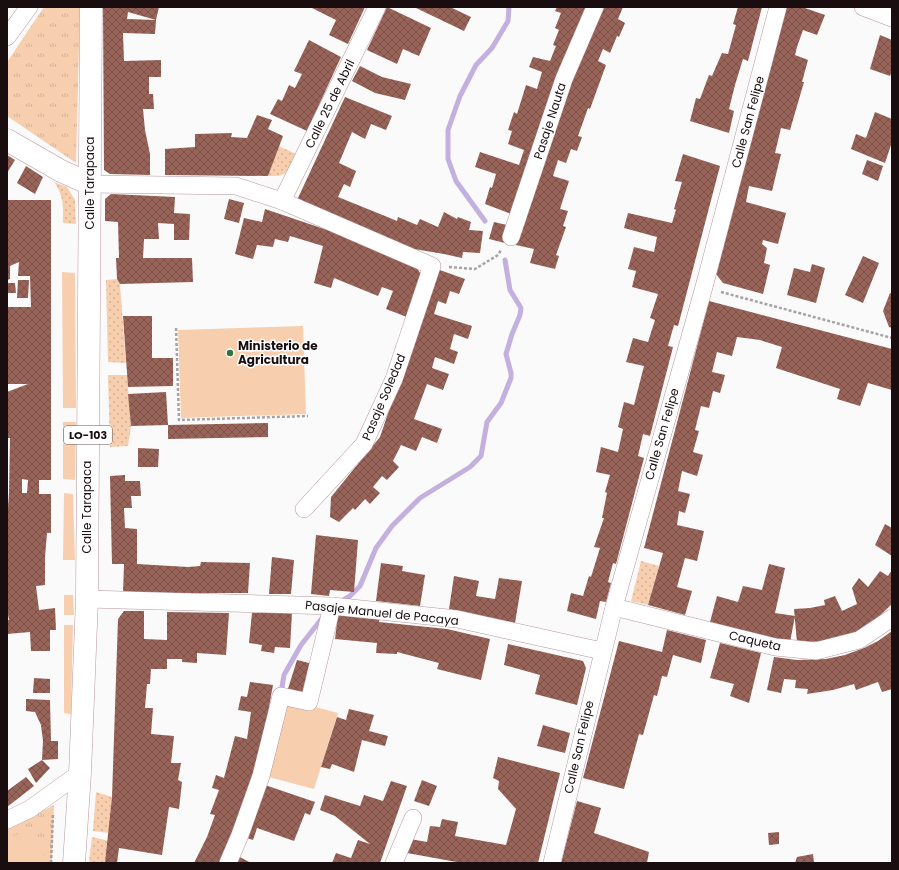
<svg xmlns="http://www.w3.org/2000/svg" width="899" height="870" viewBox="0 0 899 870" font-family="Poppins,sans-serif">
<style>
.grass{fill:url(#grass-dots)}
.park{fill:url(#park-tufts)}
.garden{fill:#f7cfaf}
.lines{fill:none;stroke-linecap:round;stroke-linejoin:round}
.stream{stroke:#c4b0df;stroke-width:5}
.building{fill:url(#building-cross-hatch);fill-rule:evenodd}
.street-casing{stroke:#b9969e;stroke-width:18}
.secondary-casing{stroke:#b9969e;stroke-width:23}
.primary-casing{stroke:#b9969e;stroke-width:23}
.path{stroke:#a7a3a4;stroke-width:2.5;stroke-dasharray:3 2;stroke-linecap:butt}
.street{stroke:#fff;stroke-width:17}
.secondary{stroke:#fff;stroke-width:22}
.primary{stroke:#fff;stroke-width:22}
.poi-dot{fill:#2f7541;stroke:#fff;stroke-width:1.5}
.labels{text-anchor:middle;stroke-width:3;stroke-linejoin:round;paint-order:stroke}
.shield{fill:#fff;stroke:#5e5658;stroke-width:1}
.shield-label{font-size:11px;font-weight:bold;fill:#190d10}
.street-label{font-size:12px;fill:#190d10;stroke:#fff}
.poi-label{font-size:12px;font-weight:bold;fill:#190d10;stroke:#fff;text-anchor:start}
</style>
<defs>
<pattern id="grass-dots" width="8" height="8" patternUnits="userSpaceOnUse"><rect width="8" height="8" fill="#f7cfaf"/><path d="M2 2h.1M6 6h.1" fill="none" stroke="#d3b196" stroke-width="1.8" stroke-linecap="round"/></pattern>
<pattern id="park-tufts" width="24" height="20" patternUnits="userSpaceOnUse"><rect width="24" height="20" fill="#f7cfaf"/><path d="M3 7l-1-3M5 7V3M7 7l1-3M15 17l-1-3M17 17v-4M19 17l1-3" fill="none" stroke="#d3b196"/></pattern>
<pattern id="building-cross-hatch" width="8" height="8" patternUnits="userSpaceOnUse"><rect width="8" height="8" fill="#986459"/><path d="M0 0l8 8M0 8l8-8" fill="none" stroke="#7b5148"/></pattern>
</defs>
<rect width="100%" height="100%" fill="#fafafa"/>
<g class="grass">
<path d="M 279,146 L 296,154 C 287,172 289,177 268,176 Z"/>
<path d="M 54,182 L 67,187 L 75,200 L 76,224 L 63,223 C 63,206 64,196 54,182 Z"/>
<polygon points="117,279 120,284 126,363 108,362 106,280"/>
<polygon points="108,375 127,375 131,426 128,446 110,447"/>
<polygon points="641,561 659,566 648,605 631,601"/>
<polygon points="96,792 112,797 109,833 93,831"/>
<polygon points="92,837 109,841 106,863 89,862"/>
</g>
<g class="park">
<polygon points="44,7 80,7 76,163 7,116 7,62"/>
<polygon points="54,805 52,863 7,863 7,829"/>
</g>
<g class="garden">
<polygon points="62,272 75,273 76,408 63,408"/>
<polygon points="303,326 306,414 181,418 178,330"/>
<polygon points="63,422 76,422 75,480 63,479"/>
<polygon points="64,493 73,494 75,560 63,560"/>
<polygon points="64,595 73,595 74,615 64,615"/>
<polygon points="64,625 73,625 71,714 64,713"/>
<polygon points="285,699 338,713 314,789 265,776"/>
<polygon points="31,828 45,858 33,863 7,863 7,839"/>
</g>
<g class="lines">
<g class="stream">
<polyline points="485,221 456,181 448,159 448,130 460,96 476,65 492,48 508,21 509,7"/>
<polyline points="340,602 350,596 360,586 376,548 392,526 420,498 470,467 481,456 487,422 501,403 511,378 511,373 506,354 512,334 520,315 521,308 510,290 505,260"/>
<polyline points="281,693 284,675 301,645 323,617"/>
</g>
</g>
<g class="building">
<path d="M 103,7 L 159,7 L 156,20 L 155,34 L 123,33 L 124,61 L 161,60 L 161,77 L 149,77 L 149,94 L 153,94 L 154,109 L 143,109 L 145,130 L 150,154 L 150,175 L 110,174 L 104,170 ZM 128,12 L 156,20 L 127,19 Z"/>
<polygon points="310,7 365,7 348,44 329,35 336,20"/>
<polygon points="387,7 431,28 419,56 403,49 397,64 367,50"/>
<polygon points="414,7 450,7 471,17 464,31"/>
<polygon points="557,7 589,7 514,215 485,204 490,187 492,188 496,174 475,167 480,152 519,165 524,150 508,144 512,131 508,130 514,112 517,114 526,85 537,89 542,72 529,67 533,57 550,61 556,46 553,45 559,30 555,28 561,13 555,11"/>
<polygon points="601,7 623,7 618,19 625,23 619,37 617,36 610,53 603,49 598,61 606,65 590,109 588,108 578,136 582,137 577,151 571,149 566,163 558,160 553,176 569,181 560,209 568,211 563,226 566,227 556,255 559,256 555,269 530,263 534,249 516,245 570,79"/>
<polygon points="738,7 762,7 748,61 743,59 735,85 729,109 734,111 729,133 690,121 696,98 700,99 709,75 712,76 722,53 728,54 736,25 733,24"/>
<polygon points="786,7 802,7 825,15 817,35 803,30 797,47 795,55 808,60 802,82 804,82 790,130 781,128 775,153 781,154 772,191 749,186 746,202 786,213 778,244 763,240 762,244 767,248 764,263 770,265 763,294 723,283 716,274"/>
<polygon points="880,35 892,40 892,71 890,76 870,69"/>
<polygon points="309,40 341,57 307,131 270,114 278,99 282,101 289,85 295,88 302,74 294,71"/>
<polygon points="360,66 382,77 411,84 405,100 375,93 352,81"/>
<polygon points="345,97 392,116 386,130 371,124 365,139 352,132 339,163 356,171 350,187 344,184 338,197 385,216 397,221 398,217 417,225 420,219 438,227 444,212 457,219 458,217 471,222 469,230 483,231 480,253 463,252 462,258 444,254 408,248 300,202 298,198"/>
<polygon points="875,112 892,119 892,142 885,163 851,149 856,134 866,138"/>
<polygon points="257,115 272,120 268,129 283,136 268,176 165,175 165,149 195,147 195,134 232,133 231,137 247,138"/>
<polygon points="683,154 720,166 678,326 674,325 668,346 673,347 650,436 643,434 638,456 644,458 616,564 613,563 608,582 611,583 606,602 600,601 596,619 567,611 571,593 583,596 589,576 591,577 600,548 594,547 604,518 602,518 607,493 605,492 610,475 596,472 601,447 618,452 623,429 618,427 624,402 634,405 644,366 626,362 633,338 648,342 655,320 650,318 658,294 632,287 636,271 628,269 634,247 654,252 657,237 624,228 628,213 672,223 676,210 674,209 682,182 675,181"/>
<polygon points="7,155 15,160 7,173"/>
<polygon points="867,160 883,166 878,181 862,174"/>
<polygon points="26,166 43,177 35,194 17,183"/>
<polygon points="111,194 175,197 174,213 190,214 189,240 174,240 174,224 158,223 159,239 144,239 143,258 192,258 193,282 120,284 117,279 116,258 119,258 118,222 105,221 105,199"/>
<polygon points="229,199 244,203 239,223 224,219"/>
<path d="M 7,200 L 51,200 L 51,480 L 39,480 L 39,494 L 51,494 L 51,533 L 47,533 L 45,557 L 45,585 L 36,586 L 39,610 L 55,608 L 56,630 L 50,630 L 50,651 L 31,651 L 30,632 L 7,634 L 7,620 L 9,620 L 8,614 L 7,614 L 7,508 L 8,508 L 9,493 L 10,438 L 7,438 L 7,392 L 28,384 L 7,384 L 7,307 L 31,307 L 30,276 L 18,276 L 19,262 L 10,266 L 10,279 L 7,280 ZM 22,479 L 28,480 L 27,493 L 22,493 Z"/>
<polygon points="265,209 345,236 416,267 421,274 407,317 386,309 393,291 382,287 378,296 334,278 331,288 314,283 323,246 290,236 288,242 275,239 273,247 257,245 253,259 235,254 244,218 262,222"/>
<polygon points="494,222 511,226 505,243 489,239"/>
<polygon points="863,256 879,263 863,303 845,295"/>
<polygon points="812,264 825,268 816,303 787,295 794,268 810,272"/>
<polygon points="437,269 465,279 459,294 450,291 446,304 438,301 434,314 472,326 468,339 454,334 450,349 458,352 454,364 435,357 432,368 449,374 443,390 427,384 414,419 442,429 437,443 422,437 416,451 401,445 393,461 399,467 387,480 382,476 373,487 380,493 370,504 365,499 355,510 353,508 339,522 330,517 331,497 380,437"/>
<polygon points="18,280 29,280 28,298 17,298"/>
<polygon points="7,283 15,283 16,293 7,293"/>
<polygon points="890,293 892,294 892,328 889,327 883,311"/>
<polygon points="709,301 892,349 892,390 868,383 860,406 837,399 840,389 776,368 782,347 760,340 737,337 732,356 717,352 712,372 725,375 720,393 713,391 709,408 701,406 695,430 699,431 693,452 703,455 697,476 682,471 678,491 690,494 685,513 679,511 677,525 704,531 697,561 685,558 677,587 692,591 685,615 648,605 663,553 644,548"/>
<polygon points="123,316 152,316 152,358 173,358 173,386 128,387"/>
<polygon points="166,392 168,425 268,423 268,437 168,439 168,425 131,426 128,394"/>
<polygon points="138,448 159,449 158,467 138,467"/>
<polygon points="125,475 125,481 140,481 141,496 131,496 132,508 124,508 125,528 137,529 137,564 188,567 200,566 201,562 250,563 248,593 123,593 124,564 112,564 110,476"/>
<polygon points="885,524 892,528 892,556 875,545"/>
<polygon points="316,535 358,540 354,592 330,590 329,596 311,594"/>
<polygon points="272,557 294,560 291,594 269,594"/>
<polygon points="381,563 403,566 402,571 425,575 420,606 376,601"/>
<polygon points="769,564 785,568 775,613 795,616 790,642 769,638 710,622 717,596 738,602 743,586 762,590"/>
<polygon points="892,570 892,604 871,624 852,634 834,640 797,643 794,609 810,608 825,605 824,600 835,596 842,611 857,604 852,588 859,578 868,587 880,571 888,576"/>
<polygon points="454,576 479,581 476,596 495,599 499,578 522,581 515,623 449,609"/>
<polygon points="124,611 144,611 144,639 167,640 167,612 229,613 226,655 197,653 197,663 182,662 182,659 167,659 167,669 151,669 150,684 147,684 145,708 153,708 151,734 174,736 171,763 181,763 178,780 182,782 179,809 169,807 162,855 119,848 117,863 105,863 112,797 118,619"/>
<polygon points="252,613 292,613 290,648 275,647 274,653 261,651 262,645 249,643"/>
<polygon points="338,613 380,615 379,622 447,629 490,639 481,680 437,669 439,663 397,652 397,654 376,653 377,643 335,639"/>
<polygon points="667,630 706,640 701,663 673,655 667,677 662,676 657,696 654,695 643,735 639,734 624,789 583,778 619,641 662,652"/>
<polygon points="892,631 892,689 882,692 878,682 856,690 854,684 833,690 807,694 808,689 795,688 796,680 784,679 781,693 767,690 774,657 797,660 826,659 845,655 864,648 878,641"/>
<polygon points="720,643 761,653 749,703 730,696 734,684 710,678"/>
<polygon points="508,644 583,661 586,668 577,705 535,694 540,675 504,665"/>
<polygon points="297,660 313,664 305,695 287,692"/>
<polygon points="34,678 50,679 50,693 33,693"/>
<polygon points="250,682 273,685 265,730 250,785 220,863 194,863 207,837 215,815 210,814 219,790 212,788 216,775 224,778 235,736 247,739 251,712 238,710 241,696 247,697"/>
<polygon points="26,699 50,700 51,741 58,741 58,759 42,760 43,741 41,725 35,712 26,711"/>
<polygon points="349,709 374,715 369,731 388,736 385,746 362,740 354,772 332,764 330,769 321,767 337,717 346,720"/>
<polygon points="543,725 570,733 565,753 537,746"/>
<polygon points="498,757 560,773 538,863 462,863 407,853 410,839 427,842 430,826 440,827 442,819 458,822 455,836 506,845 516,809 498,789 499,781 493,778"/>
<polygon points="42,760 50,768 36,783 28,769"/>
<polygon points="26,777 34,786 7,807 7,791"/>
<polygon points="422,780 437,786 429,806 414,801"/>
<polygon points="391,781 407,786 380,863 332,863 336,853 351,858 358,840 370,844 335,816 320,810 325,795 360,806 364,795 383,801"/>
<polygon points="262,784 315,802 310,815 305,813 294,841 257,828 253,840 244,837"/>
<polygon points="577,801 601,808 594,833 649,852 647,863 561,863"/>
<polygon points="779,832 779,844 769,845 768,833"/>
<polygon points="813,854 814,863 795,863 797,857"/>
<polygon points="236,855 251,863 232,863"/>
</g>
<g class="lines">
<g class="street-casing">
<g id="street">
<polyline points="863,7 892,18"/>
<polyline points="7,37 29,7"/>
<polyline points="90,184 236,186 282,201 432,266 394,379 364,444 304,509"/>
<polyline points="282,201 377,7"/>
<polyline points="511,237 564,79 595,7"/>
<polyline points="87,599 332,606 457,619 602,651"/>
<polyline points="614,607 775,647 816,651 859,640 892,618"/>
<polyline points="7,820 30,809 80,773"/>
<polyline points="228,863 240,835 261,776 281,696 309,702 332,606"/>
<polyline points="394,863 413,818"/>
<polyline points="552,863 614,607 704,287 778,7"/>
</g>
</g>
<g class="secondary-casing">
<polyline id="secondary" points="7,140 61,171 90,184"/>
</g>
<g class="primary-casing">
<polyline id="primary" points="74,863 80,773 87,599 91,7"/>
</g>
<g class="path">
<polyline points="449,267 475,269 498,255 501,250"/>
<polyline points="721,292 892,338"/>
<polyline points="176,328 179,420 308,416"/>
<polyline points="51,863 53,813"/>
</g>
<use href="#street" class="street"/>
<use href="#secondary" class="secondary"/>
<use href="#primary" class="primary"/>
</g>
<circle class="poi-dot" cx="230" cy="353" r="4"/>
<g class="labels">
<rect class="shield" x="64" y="426" width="48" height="18" rx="3"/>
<g class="shield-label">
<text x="88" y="439">LO-103</text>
</g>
<g class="street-label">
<text transform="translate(330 104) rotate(-64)" y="4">Calle 25 de Abril</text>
<text transform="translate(550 121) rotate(-72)" y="4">Pasaje Nauta</text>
<text transform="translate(748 122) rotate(-75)" y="4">Calle San Felipe</text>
<text transform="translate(90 183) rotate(-90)" y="4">Calle Tarapaca</text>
<text transform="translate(384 397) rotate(-67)" y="4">Pasaje Soledad</text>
<text transform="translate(662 434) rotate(-74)" y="4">Calle San Felipe</text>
<text transform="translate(87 507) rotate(-90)" y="4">Calle Tarapaca</text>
<text transform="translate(382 613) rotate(6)" y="4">Pasaje Manuel de Pacaya</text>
<text transform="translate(755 641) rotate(13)" y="4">Caqueta</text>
<text transform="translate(579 747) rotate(-77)" y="4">Calle San Felipe</text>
</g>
<g class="poi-label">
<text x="238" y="350">Ministerio de<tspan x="238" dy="14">Agricultura</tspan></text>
</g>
</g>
<rect width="899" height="870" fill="none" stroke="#190d10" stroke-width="16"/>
</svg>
